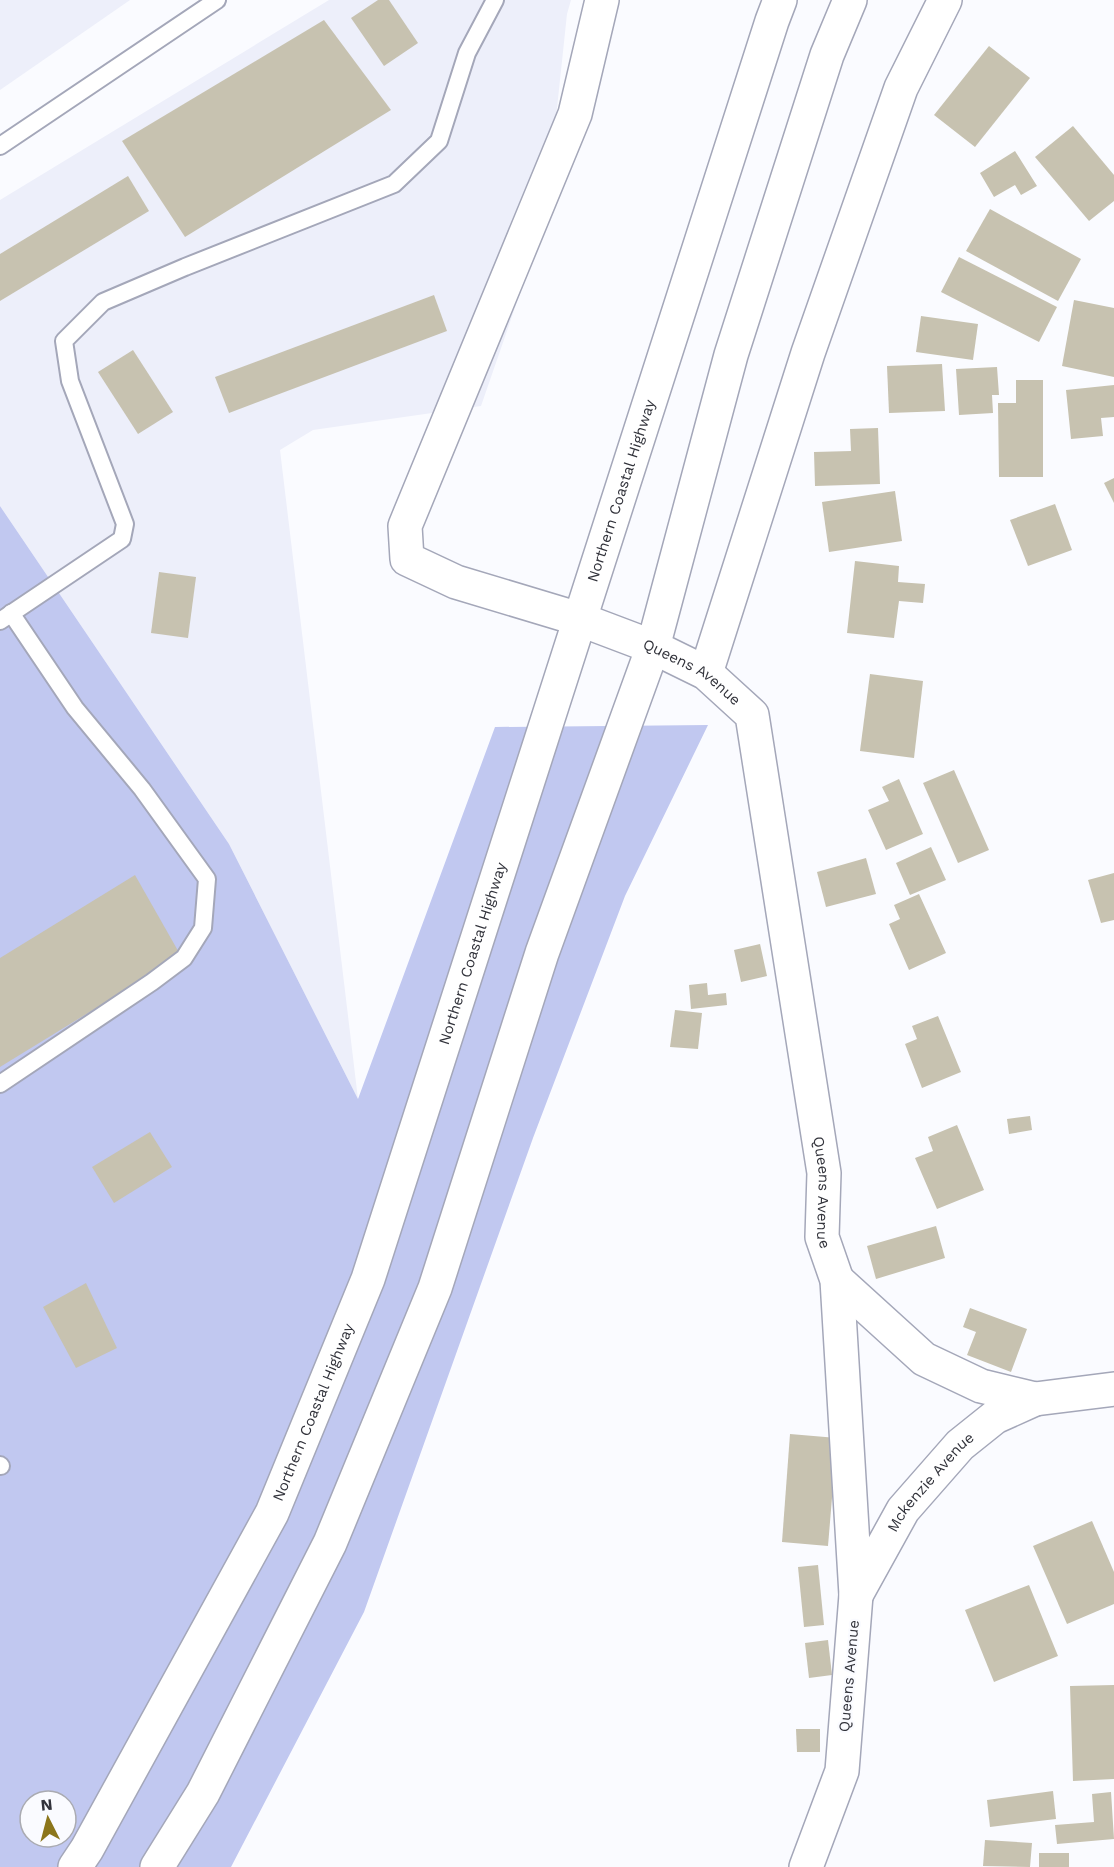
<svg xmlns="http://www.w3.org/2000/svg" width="1114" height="1867" viewBox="0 0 1114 1867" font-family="'Work Sans',sans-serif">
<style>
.built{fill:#edeffa}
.green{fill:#c1c8f0;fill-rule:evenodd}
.building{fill:#c7c2b0}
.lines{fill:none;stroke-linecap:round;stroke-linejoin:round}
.lane-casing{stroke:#a4a7b9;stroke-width:20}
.street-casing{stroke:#a4a7b9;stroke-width:36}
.highway-casing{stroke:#a4a7b9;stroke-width:36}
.lane{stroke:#fff;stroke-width:16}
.street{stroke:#fff;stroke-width:33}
.highway{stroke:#fff;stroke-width:33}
.labels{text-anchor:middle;stroke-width:4.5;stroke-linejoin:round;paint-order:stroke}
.street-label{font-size:15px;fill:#32333b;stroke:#fafbff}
</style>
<rect width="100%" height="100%" fill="#fafbff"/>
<g class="built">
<polygon points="0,0 130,0 0,90"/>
<polygon points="329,0 571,0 567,14 545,221 481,406 313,430 280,450 358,1099 229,844 0,506 0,200"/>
</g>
<path class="green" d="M 0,506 L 229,844 L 358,1099 L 495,727 L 708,725 L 625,896 L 533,1138 L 364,1612 L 231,1867 L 0,1867 ZM 30,1801 L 66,1801 L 66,1837 L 30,1837 Z"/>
<g class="building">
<polygon points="378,0 389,0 418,43 384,66 351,18"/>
<polygon points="324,20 391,110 185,237 122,141"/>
<polygon points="989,46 1030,78 975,147 934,115"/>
<polygon points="1073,126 1114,175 1114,201 1089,221 1035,157"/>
<polygon points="1015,151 1037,186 1021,195 1015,185 994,197 980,173"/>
<polygon points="128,176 149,211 0,301 0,254"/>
<polygon points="990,209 1081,259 1058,301 966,251"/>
<polygon points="959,257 1057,307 1039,342 941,292"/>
<polygon points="434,295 447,331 229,413 215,377"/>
<polygon points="1074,300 1114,308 1114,377 1062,366"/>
<polygon points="921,316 978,324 973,360 916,352"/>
<polygon points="133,350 173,412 138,434 98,372"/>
<polygon points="942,364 945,411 889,413 887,366"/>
<polygon points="997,367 999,395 992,395 993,413 959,415 956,369"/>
<polygon points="1016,380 1043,380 1043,477 999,477 998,403 1016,403"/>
<polygon points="1114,385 1114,417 1101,418 1103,436 1071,439 1066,390"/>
<polygon points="878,428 880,484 815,486 814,452 851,451 850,429"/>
<polygon points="1114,478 1114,503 1104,483"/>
<polygon points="895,491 902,541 829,552 822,502"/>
<polygon points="1055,504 1072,550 1028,566 1010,520"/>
<polygon points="855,561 899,566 898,582 925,584 923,603 899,601 894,638 847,633"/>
<polygon points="159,572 196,577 188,638 151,633"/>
<polygon points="870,674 923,681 914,758 860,751"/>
<polygon points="954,770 989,850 958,863 923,783"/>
<polygon points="899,779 923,834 886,850 868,810 889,801 882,787"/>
<polygon points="931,847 946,880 910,895 896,863"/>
<polygon points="866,858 876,894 826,907 817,872"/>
<polygon points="1114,873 1114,920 1101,923 1088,880"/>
<polygon points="135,875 181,956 0,1067 0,958"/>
<polygon points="919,894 946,953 909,970 889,924 900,919 894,905"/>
<polygon points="760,944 767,976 741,982 734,950"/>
<polygon points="707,983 708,995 726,993 727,1005 691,1009 689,985"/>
<polygon points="675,1010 702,1013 698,1049 670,1047"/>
<polygon points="938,1016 961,1072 922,1088 905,1044 917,1039 912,1026"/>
<polygon points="1030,1116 1032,1130 1009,1134 1007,1119"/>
<polygon points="957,1125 984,1190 937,1209 915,1158 933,1151 928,1137"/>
<polygon points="150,1132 172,1167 114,1203 92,1167"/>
<polygon points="936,1226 945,1258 876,1279 867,1246"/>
<polygon points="86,1283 117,1348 76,1368 43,1307"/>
<polygon points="970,1308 1027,1329 1011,1372 967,1355 976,1332 963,1327"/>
<polygon points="790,1434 837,1438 828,1546 782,1542"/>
<polygon points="1092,1521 1114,1572 1114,1604 1067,1624 1033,1546"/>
<polygon points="818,1565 824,1625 804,1627 798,1567"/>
<polygon points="1029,1585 1058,1656 994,1682 965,1610"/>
<polygon points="828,1640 832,1675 809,1678 805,1643"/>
<polygon points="1114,1685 1114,1779 1073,1781 1070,1686"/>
<polygon points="796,1729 820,1729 820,1752 797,1752"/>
<polygon points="1053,1791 1056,1819 990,1827 987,1800"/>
<polygon points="1111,1792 1114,1839 1057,1844 1055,1825 1094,1822 1092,1794"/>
<polygon points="985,1840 1032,1843 1030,1867 983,1866"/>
<rect x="1039" y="1853" width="30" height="14"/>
</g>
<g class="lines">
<g class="lane-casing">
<g id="lane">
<polyline points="0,146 217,0"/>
<polyline points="0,621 122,539 125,524 70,381 64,341 103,302 185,267 394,184 439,141 467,53 495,0"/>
<polyline points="0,1084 152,982 184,958 203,928 207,879 142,789 75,708 11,613"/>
<polyline points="0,1465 1,1466"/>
</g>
</g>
<g class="street-casing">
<g id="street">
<path id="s1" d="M 602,0 L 575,114 L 405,526 L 407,559 L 456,582 L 579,619 L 653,647 L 706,673 L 752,715 L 824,1173 L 822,1237 L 837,1280 L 856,1595 L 842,1771 L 806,1867"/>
<polyline points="706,673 808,353 901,88 945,0"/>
<polyline points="837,1280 924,1359 981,1386 1035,1399 1114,1389"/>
<path id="s2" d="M 856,1595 L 903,1510 L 960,1445 L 995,1417 L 1035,1399"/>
</g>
</g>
<g class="highway-casing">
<g id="highway">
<path id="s3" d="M 75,1867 L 87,1849 L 272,1513 L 368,1279 L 772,21 L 780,0"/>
<polyline points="157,1867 203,1793 330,1543 435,1288 542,953 653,647 731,355 827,55 850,0"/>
</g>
</g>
<use href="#lane" class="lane"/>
<use href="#street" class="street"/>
<use href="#highway" class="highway"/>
</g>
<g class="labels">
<g class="street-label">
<text dy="5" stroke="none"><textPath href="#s3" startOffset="1486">Northern Coastal Highway</textPath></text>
<text dy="5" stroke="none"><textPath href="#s1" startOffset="904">Queens Avenue</textPath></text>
<text dy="5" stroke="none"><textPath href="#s3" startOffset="1000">Northern Coastal Highway</textPath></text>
<text dy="5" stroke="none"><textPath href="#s1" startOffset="1462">Queens Avenue</textPath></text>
<text dy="5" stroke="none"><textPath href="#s3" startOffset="514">Northern Coastal Highway</textPath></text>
<text dy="5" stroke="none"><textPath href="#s2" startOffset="136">Mckenzie Avenue</textPath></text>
<text transform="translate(849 1676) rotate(-85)" y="5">Queens Avenue</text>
</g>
</g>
<g transform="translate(48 1819) rotate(354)"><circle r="28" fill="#fafbff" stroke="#aaabb1" stroke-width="1.5"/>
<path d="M0-4.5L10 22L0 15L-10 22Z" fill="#8c761b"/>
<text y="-9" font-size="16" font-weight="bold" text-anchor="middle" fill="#32333b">N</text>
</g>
</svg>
